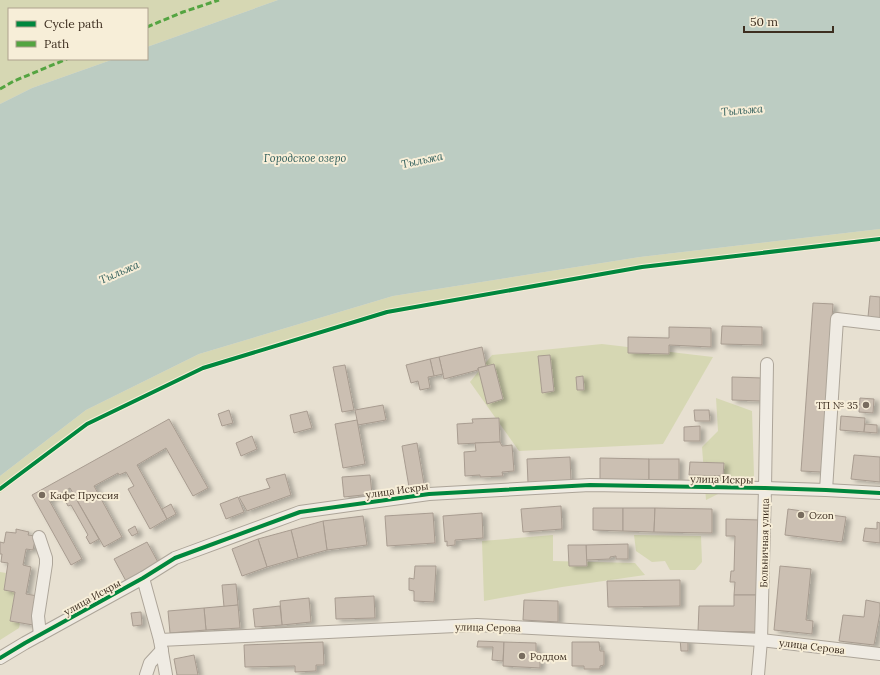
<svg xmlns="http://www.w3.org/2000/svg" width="880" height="675" viewBox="0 0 880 675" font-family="Lora,serif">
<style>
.green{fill:#d6d7b3}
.water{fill:#bcccc2}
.building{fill:#cbbfb2;stroke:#a89c90;filter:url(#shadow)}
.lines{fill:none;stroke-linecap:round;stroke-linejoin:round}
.minor-casing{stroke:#ada599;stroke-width:14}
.minor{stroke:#efebe3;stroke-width:12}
.quiet{stroke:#54a441;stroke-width:3;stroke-dasharray:6 3;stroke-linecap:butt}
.cycleway-casing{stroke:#f7eed8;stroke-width:6}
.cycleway{stroke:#00873e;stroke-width:4}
.poi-dot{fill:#786c5e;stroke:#f7eed8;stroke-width:1.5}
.labels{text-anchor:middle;stroke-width:4;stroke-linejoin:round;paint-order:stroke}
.poi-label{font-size:10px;fill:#3d2e20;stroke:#f7eed8;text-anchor:start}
.street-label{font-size:10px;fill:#3d2e20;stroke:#f7eed8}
.water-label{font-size:11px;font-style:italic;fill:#2f5d5a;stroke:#f7eed8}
</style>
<defs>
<filter id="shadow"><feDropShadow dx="4.5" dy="2.5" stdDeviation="2" flood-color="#0004"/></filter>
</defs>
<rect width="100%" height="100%" fill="#e7e0d1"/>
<g class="green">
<polygon points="0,0 278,0 147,47 147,9 9,9 9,59 114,59 32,88 0,104"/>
<polygon points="880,229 880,242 642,269 386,315 206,369 89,426 0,493 0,476 86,410 199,354 393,296 640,257"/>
<polygon points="602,344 713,357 663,444 519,451 470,382 492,355"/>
<polygon points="716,398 752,411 754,476 706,500 702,447 718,431"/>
<polygon points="553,535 553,561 635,563 645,575 562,587 484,601 482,541"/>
<polygon points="634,535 701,536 702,562 695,570 670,570 665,561 652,562 636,551"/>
<polygon points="0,572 6,573 4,590 15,592 10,621 20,623 19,628 0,640"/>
</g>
<polygon class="water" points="278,0 880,0 880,229 640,257 393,296 199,354 86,410 0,476 0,104 32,88 114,59 147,59 147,47"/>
<g class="building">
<polygon points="870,296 880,297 880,318 868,317"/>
<polygon points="813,303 833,304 821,472 801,471"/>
<polygon points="722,326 762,327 762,345 721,344"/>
<polygon points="669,327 711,328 711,347 669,345 669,354 628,353 628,337 669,338"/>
<polygon points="482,347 486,366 478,368 478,370 444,379 439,357"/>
<polygon points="550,355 554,391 542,393 538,356"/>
<polygon points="439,357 443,374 434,376 430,359"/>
<polygon points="430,359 434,376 428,377 430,388 420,390 418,381 411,383 406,365"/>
<polygon points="494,364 503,399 487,404 478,368"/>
<polygon points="345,365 354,410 342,412 333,367"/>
<polygon points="583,376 584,390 577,390 576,377"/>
<polygon points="732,377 762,378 761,401 732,400"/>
<polygon points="860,398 874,399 873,413 859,412"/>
<polygon points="383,405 386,420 358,425 355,410"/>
<polygon points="229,410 233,423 222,426 218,414"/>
<polygon points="694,410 709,410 710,421 695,421"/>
<polygon points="307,411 312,428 294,433 290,415"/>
<polygon points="841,416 865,418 864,432 840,430"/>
<polygon points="499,418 500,442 458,444 457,424 473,423 472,419"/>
<polygon points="169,419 208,488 193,496 166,448 137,465 167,519 150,529 128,489 134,486 126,472 119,475 118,473 94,486 122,537 104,547 70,488 49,500 82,559 71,565 32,495"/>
<polygon points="357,420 365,464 343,468 335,424"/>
<polygon points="865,424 877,425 877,433 864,432"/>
<polygon points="700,426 700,441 684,441 684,427"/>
<polygon points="252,436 257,449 241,456 236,443"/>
<polygon points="500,442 502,446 512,445 514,471 502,472 503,476 480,477 480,475 465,476 464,452 476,451 475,443"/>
<polygon points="417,443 424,484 409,487 402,446"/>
<polygon points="854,455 880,457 880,482 851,479"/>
<polygon points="570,457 571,481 528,483 527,459"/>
<polygon points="600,458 649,459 649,480 600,479"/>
<rect x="649" y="459" width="30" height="21"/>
<polygon points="690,462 724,463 723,476 689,475"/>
<polygon points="285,474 291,495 247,511 239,497 270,488 266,479"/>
<polygon points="370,475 372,494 344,497 342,477"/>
<polygon points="75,497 99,539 90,544 86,537 88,535 71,505 68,506 66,502"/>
<polygon points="238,497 244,512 226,519 220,504"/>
<polygon points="171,504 176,514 167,519 162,509"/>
<polygon points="561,506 562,529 523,532 521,509"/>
<polygon points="593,508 623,508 623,531 593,530"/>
<polygon points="623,508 655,508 654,532 623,531"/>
<polygon points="655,508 712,509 712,533 654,532"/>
<polygon points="788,509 846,517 842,542 785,535"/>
<polygon points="433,513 435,543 387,546 385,516"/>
<polygon points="482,513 483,538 455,540 455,545 447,546 447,541 445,542 443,516"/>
<polygon points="363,516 367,545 327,550 323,521"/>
<polygon points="726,519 760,520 758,595 734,595 735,582 730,582 731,571 734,571 735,536 726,536"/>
<polygon points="323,521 327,550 298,558 291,530"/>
<polygon points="877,522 880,523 880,543 863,541 865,528 877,529"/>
<polygon points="135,526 138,533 132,536 128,530"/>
<polygon points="16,529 29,532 28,535 36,536 33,550 26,549 23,565 31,567 26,594 38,596 33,625 10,621 15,592 4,590 8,563 1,562 2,554 0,554 0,542 4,543 6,532 16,533"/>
<polygon points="291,530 298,558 267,567 258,539"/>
<polygon points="258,539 267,567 242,576 232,549"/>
<polygon points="147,542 159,564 126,581 114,559"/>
<polygon points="628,544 628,559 616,559 616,556 610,557 610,559 586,560 586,545"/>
<polygon points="568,545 586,545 587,566 569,566"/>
<polygon points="415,566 436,566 434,602 414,601 414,591 409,590 409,578 414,579"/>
<polygon points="780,566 811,569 806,620 813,621 812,634 774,630"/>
<polygon points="680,580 680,606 608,607 607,581"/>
<polygon points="236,584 238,605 224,607 222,585"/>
<polygon points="734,595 758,595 758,632 698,631 699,606 734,606"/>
<polygon points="374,596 375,618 336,619 335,598"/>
<polygon points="309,598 311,622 282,625 280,601"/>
<polygon points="524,600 558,601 558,622 523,620"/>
<polygon points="866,600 880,603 880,613 874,645 839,641 843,615 864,617"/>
<polygon points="238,605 240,628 206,630 204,608"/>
<polygon points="280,606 282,625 255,627 253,609"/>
<polygon points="204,608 206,630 170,633 168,611"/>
<polygon points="141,612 142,625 133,626 131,613"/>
<polygon points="680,639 688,639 688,651 681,651"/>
<polygon points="478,641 504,642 503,661 492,660 493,647 477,647"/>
<polygon points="323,642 324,665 316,665 316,671 295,672 295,666 245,667 244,645"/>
<polygon points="504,642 536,643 536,652 540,652 540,668 503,666"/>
<polygon points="572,642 599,642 600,651 604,651 604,665 600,666 600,669 584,669 584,666 572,666"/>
<polygon points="194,655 198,675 177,675 174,659"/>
</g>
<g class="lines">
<g class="minor-casing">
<g id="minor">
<polyline points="826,490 837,319 880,324"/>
<polyline points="39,537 46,558 46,564 38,616 40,635"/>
<polyline points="143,578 160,640 477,625 761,640 880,654"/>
<polyline points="160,640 166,675"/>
<polyline points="0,658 25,643 143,578 175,558 300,512 429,494 590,485 765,488 826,490 880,493"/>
<polyline points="146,675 150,663 162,650"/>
<polyline points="758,675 761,640 765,488 767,364"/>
</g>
</g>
<use href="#minor" class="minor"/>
<g class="quiet">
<polyline points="147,27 183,12 219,0"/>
<polyline points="0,89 14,81 67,59"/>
</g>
<g class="cycleway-casing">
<g id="cycleway">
<polyline points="0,489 87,424 203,368 387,312 642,267 880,239"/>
<polyline points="0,658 25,643 143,578 175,558 300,512 429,494 590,485 765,488 826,490 880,493"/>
</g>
</g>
<use href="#cycleway" class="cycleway"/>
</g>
<g class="poi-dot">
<circle cx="866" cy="405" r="4"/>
<circle cx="42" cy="495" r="4"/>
<circle cx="801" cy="515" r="4"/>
<circle cx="522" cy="656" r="4"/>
</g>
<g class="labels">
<g class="poi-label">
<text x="858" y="409" text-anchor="end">ТП № 35</text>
<text x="50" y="499">Кафе Пруссия</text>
<text x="809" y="519">Ozon</text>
<text x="530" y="660">Роддом</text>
</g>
<g class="street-label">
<text transform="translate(722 479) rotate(1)" y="4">улица Искры</text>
<text transform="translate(397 490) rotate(-8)" y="4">улица Искры</text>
<text transform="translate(764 543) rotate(-89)" y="4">Больничная улица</text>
<text transform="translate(92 597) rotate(-29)" y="4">улица Искры</text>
<text transform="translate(488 627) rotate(1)" y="4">улица Серова</text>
<text transform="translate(812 646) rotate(7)" y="4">улица Серова</text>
</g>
<g class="water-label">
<text transform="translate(742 110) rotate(-5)" y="4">Тыльжа</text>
<text x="305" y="162">Городское озеро</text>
<text transform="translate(422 160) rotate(-12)" y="4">Тыльжа</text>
<text transform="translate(119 272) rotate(-23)" y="4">Тыльжа</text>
</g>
</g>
<rect x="8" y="8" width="140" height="52" fill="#f7eed8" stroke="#ada18e"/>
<rect x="16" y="21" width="20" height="6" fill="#00873e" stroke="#ada18e"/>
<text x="44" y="28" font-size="12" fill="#3d2e20">Cycle path</text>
<rect x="16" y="41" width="20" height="6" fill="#54a441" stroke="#ada18e"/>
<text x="44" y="48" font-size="12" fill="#3d2e20">Path</text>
<path d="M744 26v6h89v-6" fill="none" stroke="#3d2e20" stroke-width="2"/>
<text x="750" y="26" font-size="12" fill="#3d2e20" stroke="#f7eed8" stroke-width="3" paint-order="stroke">50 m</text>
</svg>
